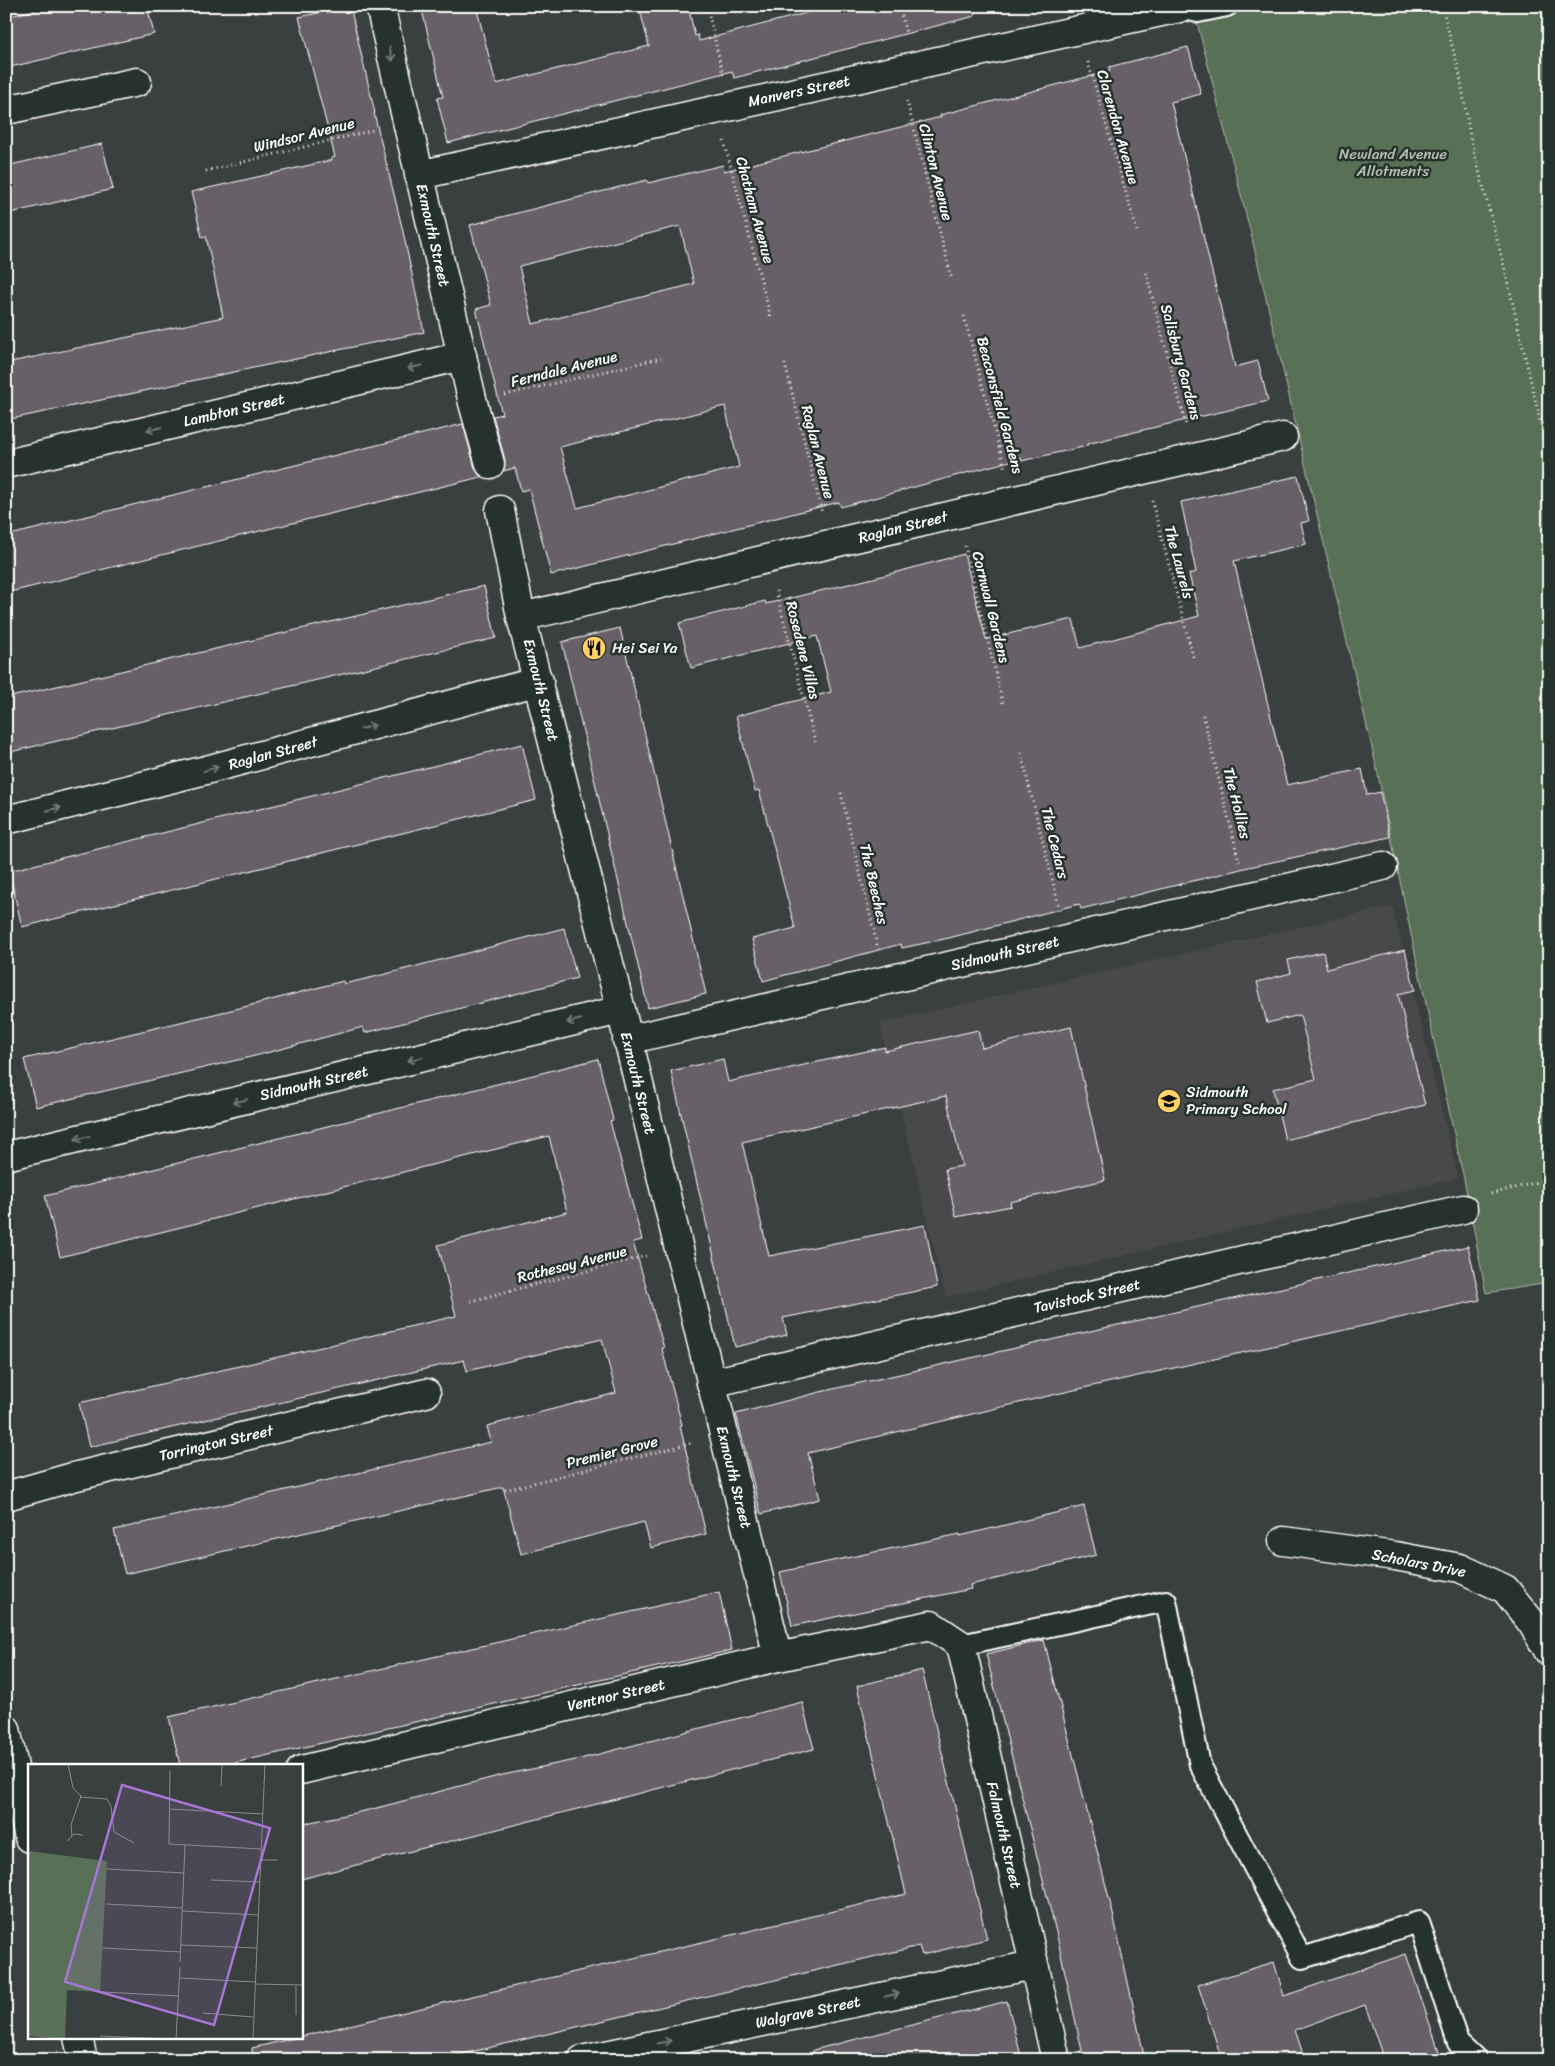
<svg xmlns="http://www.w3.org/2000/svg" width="1555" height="2066" viewBox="0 0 1555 2066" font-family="Sriracha,sans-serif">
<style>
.built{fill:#484a4b}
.green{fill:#587055;stroke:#acb8aa}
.building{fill:#686068;stroke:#fff;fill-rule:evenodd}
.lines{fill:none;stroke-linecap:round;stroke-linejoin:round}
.lane-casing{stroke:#fff;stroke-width:24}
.street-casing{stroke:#fff;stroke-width:31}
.secondary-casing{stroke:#fff;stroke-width:31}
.path{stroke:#fff;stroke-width:3;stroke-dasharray:1 4;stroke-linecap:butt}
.lane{stroke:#26332d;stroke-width:20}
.street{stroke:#26332d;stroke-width:28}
.secondary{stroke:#26332d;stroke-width:28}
.oneway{stroke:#727a76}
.labels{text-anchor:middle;stroke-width:5;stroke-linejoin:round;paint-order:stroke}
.street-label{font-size:15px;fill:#fff;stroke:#26332d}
.park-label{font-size:15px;fill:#b4bfb2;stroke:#26332d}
.poi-label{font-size:15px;fill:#fff;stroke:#26332d;text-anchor:start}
.inset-road{fill:none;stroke:#898c8c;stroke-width:1}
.view{fill:#a976d5;fill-opacity:0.15;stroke:#a976d5;stroke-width:2.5}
.inset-edge{fill:none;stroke:#fff;stroke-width:2.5}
</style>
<rect width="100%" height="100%" fill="#3a403f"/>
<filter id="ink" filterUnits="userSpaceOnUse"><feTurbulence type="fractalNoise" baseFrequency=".02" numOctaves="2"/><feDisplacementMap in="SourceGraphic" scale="10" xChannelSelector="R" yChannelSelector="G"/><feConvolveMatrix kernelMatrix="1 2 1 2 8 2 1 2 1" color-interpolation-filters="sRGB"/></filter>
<g filter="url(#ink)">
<polygon class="built" points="1392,906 1458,1178 946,1297 880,1023"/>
<polygon class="green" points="1193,6 1549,6 1549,1283 1486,1293 1465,1184 1411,934 1376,765 1250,230"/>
<g class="building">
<polygon points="52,6 147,6 154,34 6,68 6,17"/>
<polygon points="350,6 375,113 374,113 402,227 424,332 11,419 6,398 6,363 223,317 206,236 202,237 191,192 332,160 331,158 335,157 299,17"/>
<polygon points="421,6 476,6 496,84 649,46 639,6 688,6 695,36 698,35 699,41 833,6 973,6 975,16 734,78 732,71 448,143 437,98 443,97"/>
<path d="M 1188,47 L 1201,94 L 1171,102 L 1235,367 L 1258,361 L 1268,401 L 1143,430 L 1087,444 L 1087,446 L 1021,461 L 1021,458 L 841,507 L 839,502 L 551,575 L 529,489 L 521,491 L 515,468 L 503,471 L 505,460 L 493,416 L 502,414 L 476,309 L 491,305 L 470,225 L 647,180 L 648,183 L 723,165 L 724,171 L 941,117 L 940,115 L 1110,71 L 1109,67 ZM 680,226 L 694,284 L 533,324 L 519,266 ZM 725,406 L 739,467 L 577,508 L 560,447 Z"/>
<polygon points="102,144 113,189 6,214 6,166"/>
<polygon points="463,424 475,468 481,477 6,593 6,536"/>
<polygon points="1298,476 1309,521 1301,523 1306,544 1234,561 1287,785 1362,769 1367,795 1380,792 1390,837 1249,867 1081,909 1079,904 949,938 902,948 901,944 763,981 752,939 795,928 759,790 755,791 736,716 831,692 817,636 691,668 679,623 765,601 766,604 886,575 964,554 986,639 1073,619 1080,648 1199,616 1189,574 1196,572 1181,502"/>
<polygon points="484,586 496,638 6,753 6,698"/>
<polygon points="620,628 706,994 648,1008 562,642"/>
<polygon points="522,744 536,800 22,927 9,871"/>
<polygon points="564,928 577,978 365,1033 363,1027 255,1056 36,1107 24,1059 248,1006 343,981 344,984 378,976"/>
<polygon points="1405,950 1415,990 1398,994 1425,1105 1285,1140 1273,1089 1316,1079 1300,1015 1267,1023 1257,982 1291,973 1288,960 1323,952 1327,969"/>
<polygon points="1071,1027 1105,1180 1010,1202 1011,1206 956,1217 945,1169 962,1166 946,1096 742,1142 769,1256 925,1225 937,1287 783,1318 787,1335 735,1347 671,1071 723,1059 728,1082 885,1047 885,1051 978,1030 982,1048"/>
<polygon points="598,1059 613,1120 610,1121 642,1240 633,1242 664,1348 662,1349 682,1425 680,1426 706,1534 651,1548 644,1522 521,1554 503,1487 125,1574 114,1530 491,1442 487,1426 616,1393 602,1339 467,1371 464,1360 89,1447 79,1403 456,1316 438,1245 567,1212 549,1136 60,1257 45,1196"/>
<polygon points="1468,1246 1480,1300 1061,1393 808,1453 820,1499 761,1514 736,1414 820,1392"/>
<polygon points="1084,1506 1096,1555 970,1585 971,1589 792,1626 780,1572 960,1534 960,1536"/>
<polygon points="719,1592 732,1650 225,1765 180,1765 169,1717"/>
<polygon points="1044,1640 1113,1914 1145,2060 1084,2060 1057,1936 986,1654"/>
<polygon points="922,1670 987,1939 922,1955 919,1946 437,2060 253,2060 252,2048 906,1894 857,1686"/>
<polygon points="802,1702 814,1749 301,1879 301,1824 369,1810 498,1776 580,1759"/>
<polygon points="1406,1954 1442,2060 1384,2060 1365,2005 1295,2030 1305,2060 1222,2060 1198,1985 1274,1962 1284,1996"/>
<polygon points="1007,2001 1022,2060 814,2060 813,2050"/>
</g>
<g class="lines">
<g class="lane-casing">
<g id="lane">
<polyline points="1179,8 1198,12 1227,6"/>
<polyline points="961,1645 1166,1601 1200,1765 1302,1958 1419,1922 1458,2043 1476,2060"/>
</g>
</g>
<g class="street-casing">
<g id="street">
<polyline points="380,6 473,403 490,464"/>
<polyline points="6,110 137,82"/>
<polyline points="419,175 1179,8"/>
<polyline points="6,464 462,356"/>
<polyline points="500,510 521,617 621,1010 778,1657"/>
<polyline points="521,617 1283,437"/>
<polyline points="6,820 206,770 539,681"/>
<polyline points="627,1040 1383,866"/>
<polyline points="6,1156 621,1010"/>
<polyline points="711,1383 1463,1209"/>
<polyline points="6,1496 73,1477 426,1393"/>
<polyline points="1283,1541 1395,1556 1460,1568 1505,1589 1532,1623 1549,1652"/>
<polyline points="301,1770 778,1657 931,1625 961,1645 1056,2060"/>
<polyline points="582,2060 1033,1965"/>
</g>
</g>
<g class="secondary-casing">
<g id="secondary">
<polyline points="6,1729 29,1838"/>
<polyline points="78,2037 83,2060"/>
</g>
</g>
<g class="path">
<polyline points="707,6 723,75"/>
<polyline points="899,6 906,33"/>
<polyline points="1442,6 1460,76 1470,136 1506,274 1549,459"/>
<polyline points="1088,62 1137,231"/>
<polyline points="907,101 952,280"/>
<polyline points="724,141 771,318"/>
<polyline points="206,171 374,130"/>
<polyline points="1146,273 1186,425"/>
<polyline points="964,316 1005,469"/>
<polyline points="785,364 822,513"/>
<polyline points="505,395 661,358"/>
<polyline points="1152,501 1194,660"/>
<polyline points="965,546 1003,704"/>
<polyline points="776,591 816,745"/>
<polyline points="1203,715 1240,865"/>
<polyline points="1021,753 1059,907"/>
<polyline points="841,793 878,949"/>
<polyline points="1491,1194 1549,1179"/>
<polyline points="471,1301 646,1256"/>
<polyline points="505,1490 692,1443"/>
</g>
<use href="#lane" class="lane"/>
<use href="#street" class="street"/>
<use href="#secondary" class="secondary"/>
</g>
<defs><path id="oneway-shaft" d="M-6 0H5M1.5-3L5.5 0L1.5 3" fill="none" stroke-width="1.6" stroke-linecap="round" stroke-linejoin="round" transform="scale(1.25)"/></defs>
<g class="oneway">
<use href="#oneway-shaft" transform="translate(391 54) rotate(77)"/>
<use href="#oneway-shaft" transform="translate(415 367) rotate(167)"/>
<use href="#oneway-shaft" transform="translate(154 429) rotate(167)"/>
<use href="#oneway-shaft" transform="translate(368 727) rotate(-15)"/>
<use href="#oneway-shaft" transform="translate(211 769) rotate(-15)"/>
<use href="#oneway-shaft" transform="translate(54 809) rotate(-14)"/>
<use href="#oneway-shaft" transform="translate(574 1021) rotate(167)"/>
<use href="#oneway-shaft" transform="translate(415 1059) rotate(167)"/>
<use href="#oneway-shaft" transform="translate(240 1101) rotate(167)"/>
<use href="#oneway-shaft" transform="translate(82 1138) rotate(167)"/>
<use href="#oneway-shaft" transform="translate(892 1995) rotate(-12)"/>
<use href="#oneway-shaft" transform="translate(664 2042) rotate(-12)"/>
</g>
</g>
<defs>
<g id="restaurant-disc" transform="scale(1.25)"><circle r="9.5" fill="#ffd166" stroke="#26332d"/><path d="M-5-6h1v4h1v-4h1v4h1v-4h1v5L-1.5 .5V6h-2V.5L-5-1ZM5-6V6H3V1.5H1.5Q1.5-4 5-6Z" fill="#111"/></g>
<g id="school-disc" transform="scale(1.25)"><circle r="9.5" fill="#ffd166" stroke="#26332d"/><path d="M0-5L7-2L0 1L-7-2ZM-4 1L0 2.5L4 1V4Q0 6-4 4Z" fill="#111"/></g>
</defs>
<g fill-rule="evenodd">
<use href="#restaurant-disc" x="594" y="648"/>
<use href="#school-disc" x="1169" y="1101"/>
</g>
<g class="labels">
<g class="street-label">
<text transform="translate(799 91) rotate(-12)" y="5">Manvers Street</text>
<text transform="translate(1118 127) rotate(74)" y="5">Clarendon Avenue</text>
<text transform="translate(304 135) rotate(-14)" y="5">Windsor Avenue</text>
<text transform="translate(936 172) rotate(76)" y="5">Clinton Avenue</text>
<text transform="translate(755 210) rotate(75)" y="5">Chatham Avenue</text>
<text transform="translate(433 235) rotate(77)" y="5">Exmouth Street</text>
<text transform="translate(1181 362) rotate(75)" y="5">Salisbury Gardens</text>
<text transform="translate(564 369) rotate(-14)" y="5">Ferndale Avenue</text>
<text transform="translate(1000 405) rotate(75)" y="5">Beaconsfield Gardens</text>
<text transform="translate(234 410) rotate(-13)" y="5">Lambton Street</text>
<text transform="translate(818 452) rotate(76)" y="5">Raglan Avenue</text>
<text transform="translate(903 527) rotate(-14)" y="5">Raglan Street</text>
<text transform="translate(1179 562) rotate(75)" y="5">The Laurels</text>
<text transform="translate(991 607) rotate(76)" y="5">Cornwall Gardens</text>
<text transform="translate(803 650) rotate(76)" y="5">Rosedene Villas</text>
<text transform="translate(541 690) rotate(76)" y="5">Exmouth Street</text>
<text transform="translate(273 753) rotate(-15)" y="5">Raglan Street</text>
<text transform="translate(1237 803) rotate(76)" y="5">The Hollies</text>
<text transform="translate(1055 843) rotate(76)" y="5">The Cedars</text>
<text transform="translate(874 884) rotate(77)" y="5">The Beeches</text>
<text transform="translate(1005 953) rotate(-13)" y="5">Sidmouth Street</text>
<text transform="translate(314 1083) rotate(-13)" y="5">Sidmouth Street</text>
<text transform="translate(638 1083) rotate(76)" y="5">Exmouth Street</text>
<text transform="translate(572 1264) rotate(-14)" y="5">Rothesay Avenue</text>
<text transform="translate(1087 1296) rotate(-13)" y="5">Tavistock Street</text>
<text transform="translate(216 1443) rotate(-13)" y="5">Torrington Street</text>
<text transform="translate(612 1452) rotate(-14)" y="5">Premier Grove</text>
<text transform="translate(734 1477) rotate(76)" y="5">Exmouth Street</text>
<text transform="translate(1419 1563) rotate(11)" y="5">Scholars Drive</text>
<text transform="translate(616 1695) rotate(-13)" y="5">Ventnor Street</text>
<text transform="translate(1004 1835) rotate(77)" y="5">Falmouth Street</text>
<text transform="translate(808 2012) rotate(-12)" y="5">Walgrave Street</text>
</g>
<g class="park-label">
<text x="1393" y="159">Newland Avenue<tspan x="1393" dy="17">Allotments</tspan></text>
</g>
<g class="poi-label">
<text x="612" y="653">Hei Sei Ya</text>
<text x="1186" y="1097">Sidmouth<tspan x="1186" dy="17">Primary School</tspan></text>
</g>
</g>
<g transform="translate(28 1764)">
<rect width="275" height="275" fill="#3a403f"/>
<path d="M 0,87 L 79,97 L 72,228 L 39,226 L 37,275 L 0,272 Z" fill="#587055"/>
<path class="inset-road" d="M 40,0 L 45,24 L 53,32 L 43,61 L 44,72M 142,6 L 141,80 L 233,85M 193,22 L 194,0M 52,33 L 79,35 L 83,42 L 86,68 L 106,79M 141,45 L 235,50M 39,77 L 46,70 L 55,71M 232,96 L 250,96M 79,105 L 156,109M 183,116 L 232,118M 78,140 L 154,144M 154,147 L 230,151M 153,181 L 229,184M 75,184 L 153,188M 152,198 L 157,81M 151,214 L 227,218M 227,220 L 275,221M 74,228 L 151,232M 175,249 L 225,253M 268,251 L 268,222M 72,272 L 142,275M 148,275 L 152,203M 225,275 L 237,0"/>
<path class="view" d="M 94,21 L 242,64 L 186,261 L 37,218 Z"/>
<rect width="275" height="275" class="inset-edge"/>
</g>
<rect width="1555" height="2066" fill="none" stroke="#26332d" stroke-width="25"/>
<rect x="12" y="12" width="1530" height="2041" fill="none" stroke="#fff" stroke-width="2" filter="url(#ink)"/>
</svg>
